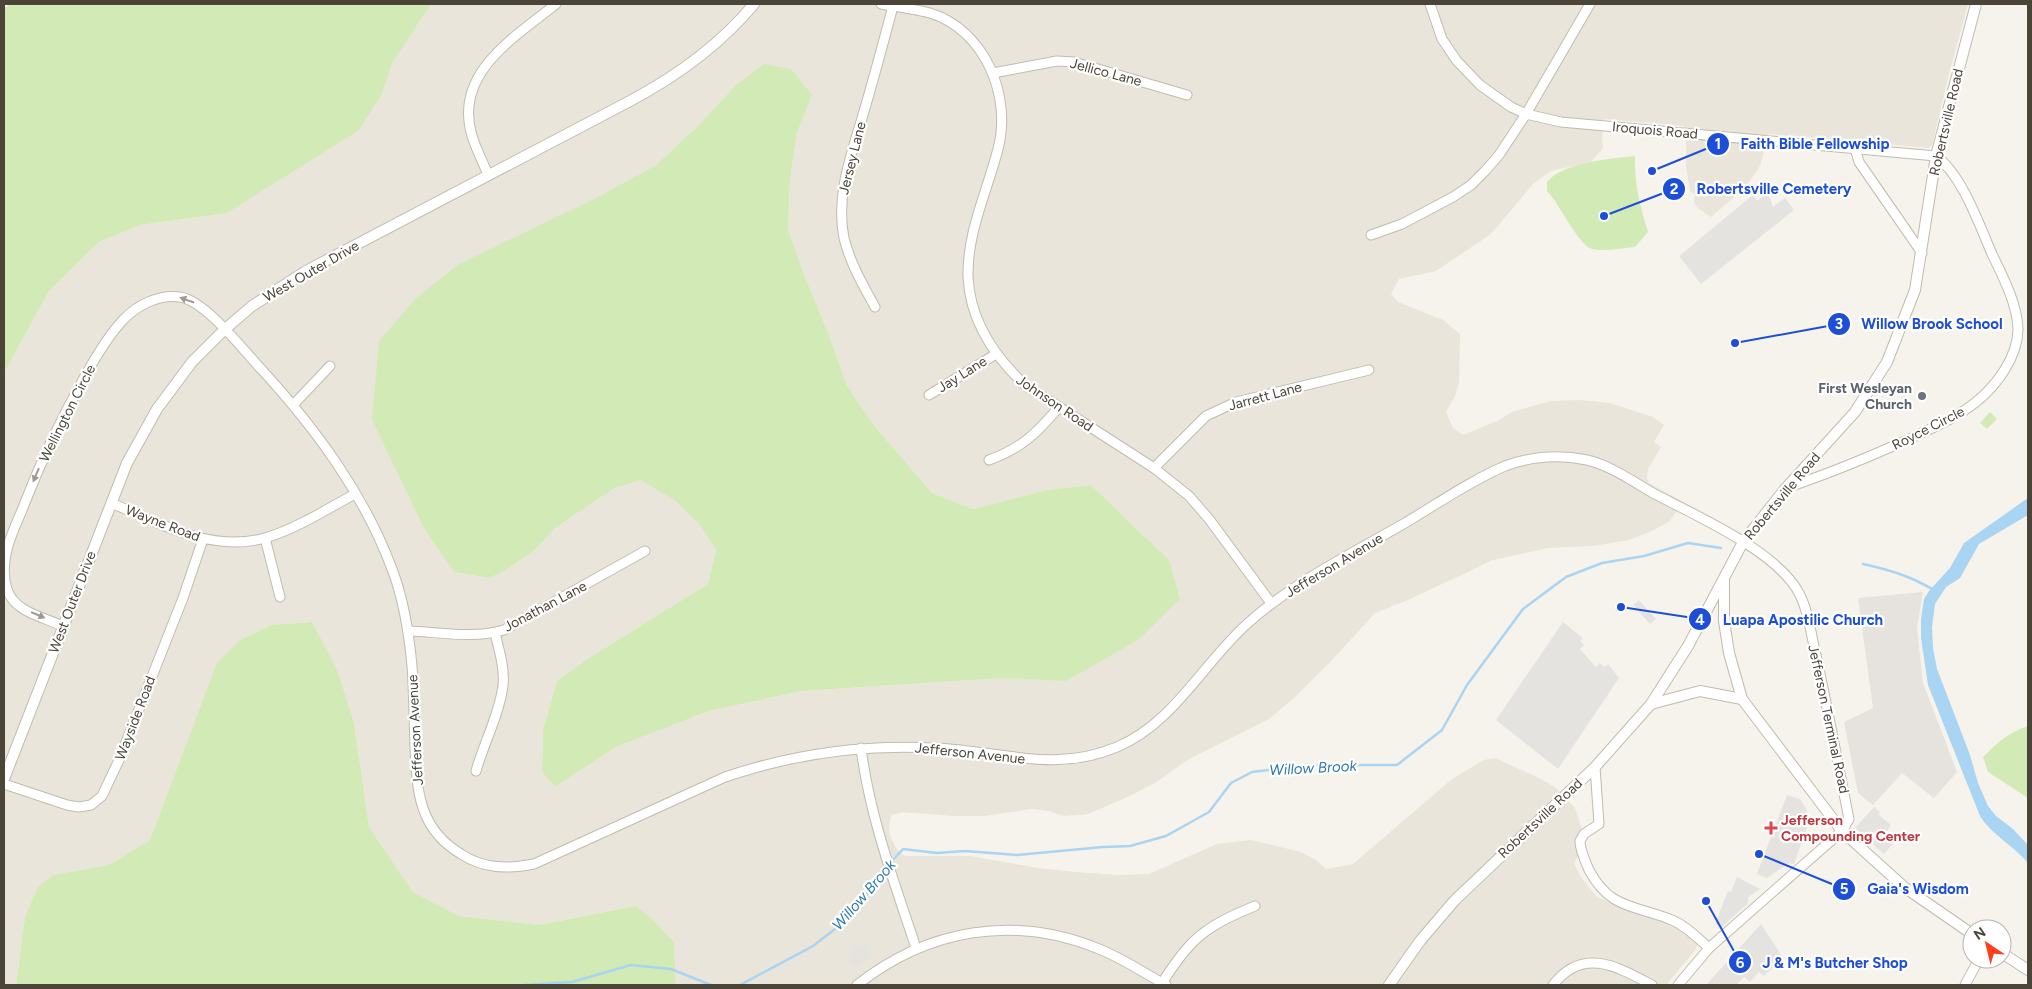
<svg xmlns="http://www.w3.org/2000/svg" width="2032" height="989" viewBox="0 0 2032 989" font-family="Figtree,sans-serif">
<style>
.residential{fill:#eae5da;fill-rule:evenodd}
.industrial{fill:#e6e2dd}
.green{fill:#d2eab5}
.parking{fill:#e5e3e0}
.water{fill:#a9d4f2}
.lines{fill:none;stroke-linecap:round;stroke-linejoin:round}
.stream{stroke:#a9d4f2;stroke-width:2.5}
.minor-casing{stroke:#c2bbae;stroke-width:11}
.tertiary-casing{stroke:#c2bbae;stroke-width:12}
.minor{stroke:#fff;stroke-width:9}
.tertiary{stroke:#fff;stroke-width:10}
.oneway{fill:#9c9892}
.worship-dot{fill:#6b7280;stroke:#fff;stroke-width:2}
.health-dot{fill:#e0444e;stroke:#fff;stroke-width:2}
.labels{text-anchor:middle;stroke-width:4.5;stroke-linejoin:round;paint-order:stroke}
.street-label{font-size:14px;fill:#4b4439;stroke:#fff}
.worship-label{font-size:14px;font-weight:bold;fill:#5b616d;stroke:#fff;text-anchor:end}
.health-label{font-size:14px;font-weight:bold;fill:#be3a42;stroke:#fff;text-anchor:start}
.water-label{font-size:15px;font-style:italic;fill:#2e7ab2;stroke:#fff}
.leader{fill:none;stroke:#1d4ed8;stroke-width:2}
.callout-dot{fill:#1d4ed8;stroke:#fff;stroke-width:2}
.mark-label{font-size:15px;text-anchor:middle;font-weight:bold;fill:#fff}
.callout-label{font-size:15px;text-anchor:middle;font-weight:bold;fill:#1d4ed8;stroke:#fff;stroke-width:4.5;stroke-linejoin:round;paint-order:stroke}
</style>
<rect width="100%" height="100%" fill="#f6f3ec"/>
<path class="residential" d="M 431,4 L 1968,4 L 1949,74 L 1932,145 L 1929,148 L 1769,134 L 1760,166 L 1744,189 L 1711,217 L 1699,209 L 1694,203 L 1695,194 L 1690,191 L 1686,165 L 1686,140 L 1684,126 L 1605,119 L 1602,137 L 1603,148 L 1591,162 L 1551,171 L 1534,183 L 1491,234 L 1436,271 L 1399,279 L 1391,294 L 1398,302 L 1443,320 L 1460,334 L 1459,382 L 1455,396 L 1446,412 L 1453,428 L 1463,435 L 1497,421 L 1512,412 L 1551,401 L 1579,400 L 1610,403 L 1653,417 L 1664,425 L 1654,442 L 1661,447 L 1648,469 L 1647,479 L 1649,483 L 1683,502 L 1670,521 L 1652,531 L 1629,540 L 1593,546 L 1549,548 L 1493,560 L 1408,600 L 1375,613 L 1333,659 L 1296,696 L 1269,719 L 1189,759 L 1158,781 L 1130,796 L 1088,814 L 1064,816 L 1049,811 L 1032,809 L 984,816 L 955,816 L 903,812 L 891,815 L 889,830 L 891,838 L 896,848 L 905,856 L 970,856 L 1038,868 L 1076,872 L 1118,875 L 1149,874 L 1217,844 L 1251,840 L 1301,852 L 1316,860 L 1326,869 L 1353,864 L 1452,779 L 1484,760 L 1495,758 L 1539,778 L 1556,788 L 1575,808 L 1581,826 L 1581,830 L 1577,836 L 1578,856 L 1574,863 L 1581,877 L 1596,896 L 1618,907 L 1659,920 L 1676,927 L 1695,940 L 1697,944 L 1696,949 L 1666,985 L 676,985 L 674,942 L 635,906 L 539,925 L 459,916 L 413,892 L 369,827 L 354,723 L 312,622 L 271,625 L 240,640 L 150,840 L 109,865 L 53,875 L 25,917 L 16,985 L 4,985 L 4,373 L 49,291 L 99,242 L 140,225 L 227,213 L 382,94 L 391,63 ZM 735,86 L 812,95 L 797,133 L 790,180 L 788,229 L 803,272 L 829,335 L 847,386 L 876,428 L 932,493 L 973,509 L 1047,490 L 1091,485 L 1169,560 L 1066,680 L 1003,678 L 802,691 L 709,711 L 616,747 L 555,787 L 542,772 L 543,730 L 557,681 L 589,658 L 708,584 L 716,550 L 699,524 L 677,501 L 641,480 L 613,489 L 555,528 L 535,550 L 503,572 L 489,578 L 454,572 L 425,530 L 590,201 L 656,165 L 697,127 Z"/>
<polygon class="industrial" points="1923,592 1917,628 1923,683 1957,772 1934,798 1902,773 1873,805 1858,793 1844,722 1873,708 1858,598"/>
<g class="green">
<polygon points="11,4 431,4 392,63 382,94 358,131 227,213 140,225 99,242 49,291 4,373 4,8"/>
<polygon points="764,64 791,69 812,95 797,133 790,180 788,229 803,272 829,335 847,386 876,428 932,493 973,509 1047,490 1091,485 1169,560 1180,599 1138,640 1066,681 1003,678 802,691 709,711 616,747 555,787 542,772 543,730 557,681 589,658 708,584 716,550 699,524 677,502 641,480 613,489 555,528 535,550 503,572 489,578 454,572 425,530 372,420 379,341 416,298 459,264 590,201 656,165 697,127 735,86"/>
<path d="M 1635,156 C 1634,183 1640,206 1648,232 L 1635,247 C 1624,248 1602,252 1592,249 C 1578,245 1560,204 1547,191 L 1547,182 C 1563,162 1610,159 1635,156 Z"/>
<polygon points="1990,412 1997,419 1987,429 1980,423"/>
<polygon points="312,622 337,670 354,723 369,827 413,892 459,916 539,925 635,906 649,916 674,942 676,985 16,985 25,917 38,887 53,875 109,865 150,840 217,663 240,640 271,625"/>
<path d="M 2028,726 L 2028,798 L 1988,772 L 1983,757 C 1997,743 2009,732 2028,726 Z"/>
</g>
<g class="parking">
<polygon points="1753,195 1757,201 1764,195 1769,196 1773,207 1785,198 1794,210 1701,284 1679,256"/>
<polygon points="1639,600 1656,619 1650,624 1633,605"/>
<polygon points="1563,622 1583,638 1580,641 1584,645 1580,649 1596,667 1600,663 1604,667 1608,664 1619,678 1558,769 1496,720"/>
<polygon points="1787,795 1800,799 1807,810 1804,817 1810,819 1794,864 1789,863 1767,878 1757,874"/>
<polygon points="1874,807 1880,812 1879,815 1891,825 1886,832 1896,840 1884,854 1855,828"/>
<polygon points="1737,877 1760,889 1748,897 1748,903 1722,927 1715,924 1728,891 1731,892"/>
<polygon points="1761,924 1783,958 1764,976 1759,972 1750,982 1744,977 1736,985 1706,985"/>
<polygon points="855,943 858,947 865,943 873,956 856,967 847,954 851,951 849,948"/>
</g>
<path class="water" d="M 2028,498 L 2028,515 L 1979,544 L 1960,578 L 1946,587 L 1935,604 L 1932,627 L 1933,648 L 1937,669 L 1970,755 L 1978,783 L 1988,806 L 1996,816 L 2013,829 L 2028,845 L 2028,863 C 2014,846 1991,834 1980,816 L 1928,685 L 1921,638 L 1921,619 L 1924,599 L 1929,591 L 1950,568 L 1964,543 Z"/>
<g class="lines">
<g class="stream">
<path d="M 1863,564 C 1890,570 1910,576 1934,590"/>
<polyline points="890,863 903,849 937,853 965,851 1017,855 1103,847 1130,846 1166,836 1209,812 1231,783 1252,772 1306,765 1397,765 1442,730 1467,685 1523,609 1566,577 1602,563 1644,556 1688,543 1721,548"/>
<polyline points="524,985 572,982 631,965 671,969 711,985"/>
<polyline points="740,985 813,946 835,929 864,898 886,868"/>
</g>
<g class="minor-casing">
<g id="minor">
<path d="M 881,4 C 897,7 914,9 930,13 C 985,30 1012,96 998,149 C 987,192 967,232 968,277 C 970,320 995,357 1025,385 L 1154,468 L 1189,496 L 1209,519 L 1271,603"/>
<path d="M 1430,4 L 1442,39 L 1457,61 L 1480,85 L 1511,107 L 1526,114 L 1561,122 L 1936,156 C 1962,175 1979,224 1992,254 C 2003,277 2017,303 2018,329 C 2018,357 1996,386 1976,402 C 1956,418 1932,428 1909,439 C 1869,457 1828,474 1786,488"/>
<polyline points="993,73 1057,61 1074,62 1187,95"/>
<polyline points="1855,148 1859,162 1922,253"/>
<path d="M 488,175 C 483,162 476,149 472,136 C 453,73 515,37 556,4"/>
<polyline points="1371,235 1402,224 1453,197 1471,185 1485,171 1499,155 1526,114 1590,4"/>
<path d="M 875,307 C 863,285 850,263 844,238 C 835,194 853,150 865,108 C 875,74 884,40 893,6"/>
<polyline points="929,395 996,354"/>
<polyline points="294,404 330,366"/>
<path d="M 989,460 C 1022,448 1037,433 1059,407"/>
<polyline points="1154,468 1206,416 1236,402 1369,370"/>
<path d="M 111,503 C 159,523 211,553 265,538 C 296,529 327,509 355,494"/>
<polyline points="265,538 280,597"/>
<path d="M 63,626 C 43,617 14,612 7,589 C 3,578 4,565 6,554 C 9,537 18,521 24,505 C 41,461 61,419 84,378 C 95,358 107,337 123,320 C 137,305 159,294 180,297 C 206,301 244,351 262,370 C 316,429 364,494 392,569 C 404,600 409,633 412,666 C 414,693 414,721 415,748 C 417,792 419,829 461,854 C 484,869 508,869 534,864 L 725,777 C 793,754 862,744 934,748 C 999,750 1053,774 1117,747 C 1174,723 1203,663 1248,623 C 1294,582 1351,554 1405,523 C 1437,504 1470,481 1505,466 C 1532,456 1558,454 1587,460 C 1609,465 1631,480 1651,492 C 1694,515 1776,550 1799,593 C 1809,612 1811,635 1816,655 C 1828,710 1838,764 1849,819 L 1842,831 L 1709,948 L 1678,985"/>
<path d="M 409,631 C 439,632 474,639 504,630 L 645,551"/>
<path d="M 861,748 C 870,818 894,881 916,948"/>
<path d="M 1595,767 L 1599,824 L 1584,834 L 1580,841 C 1580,850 1585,861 1589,870 C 1610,910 1636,905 1672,920 C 1686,926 1698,938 1709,948"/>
<path d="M 476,771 C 484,743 499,715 503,686 C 505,669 499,650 495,633"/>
<polyline points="4,784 67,805 79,807 91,805 102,796 119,760 183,598 203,539"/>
<path d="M 1162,983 C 1171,969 1181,954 1193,942 C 1210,925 1233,915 1255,906"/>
<path d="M 857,985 C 928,929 1014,914 1099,949 C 1122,958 1144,973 1166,985"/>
<path d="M 1553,985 C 1583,946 1618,967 1652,985"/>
<polyline points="1965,985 1979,959"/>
</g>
</g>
<g class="tertiary-casing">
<g id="tertiary">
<polyline points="1724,581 1724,621 1729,653 1742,699 1842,831 1904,887 1972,934"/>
<polyline points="1651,704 1700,691 1742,699"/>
<path d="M 4,779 L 127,463 L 157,409 L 192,362 L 224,330 L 252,306 L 306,271 L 630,101 C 677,76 720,45 754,4"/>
<polyline points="2002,953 2028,970"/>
<polyline points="1389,985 1420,941 1455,900 1595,767 1651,704 1688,646 1743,542 1785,489 1855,412 1887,362 1915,290 1936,156 1976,4"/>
</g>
</g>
<use href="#minor" class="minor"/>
<use href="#tertiary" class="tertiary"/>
</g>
<defs><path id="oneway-solid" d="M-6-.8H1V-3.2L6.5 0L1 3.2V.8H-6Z" transform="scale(1.25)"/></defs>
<g class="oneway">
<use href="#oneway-solid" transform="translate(187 300) rotate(-161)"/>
<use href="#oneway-solid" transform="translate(36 475) rotate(113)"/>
<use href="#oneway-solid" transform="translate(38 615) rotate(23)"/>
</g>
<circle class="worship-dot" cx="1922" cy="396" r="5"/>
<path class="health-dot" d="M1768.5 820.5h5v5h5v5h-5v5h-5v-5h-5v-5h5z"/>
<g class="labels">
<g class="street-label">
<text transform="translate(1106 72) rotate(15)" y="5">Jellico Lane</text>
<text transform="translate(1946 122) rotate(-77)" y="5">Robertsville Road</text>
<text transform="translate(1655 130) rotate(5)" y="5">Iroquois Road</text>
<text transform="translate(852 158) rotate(-76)" y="5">Jersey Lane</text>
<text transform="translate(311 271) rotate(-30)" y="5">West Outer Drive</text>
<text transform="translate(962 374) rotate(-32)" y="5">Jay Lane</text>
<text transform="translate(1265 396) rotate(-15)" y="5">Jarrett Lane</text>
<text transform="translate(1055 403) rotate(34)" y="5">Johnson Road</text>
<text transform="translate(67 413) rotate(-63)" y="5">Wellington Circle</text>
<text transform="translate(1928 428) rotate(-27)" y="5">Royce Circle</text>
<text transform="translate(1782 496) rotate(-50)" y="5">Robertsville Road</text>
<text transform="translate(163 523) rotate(21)" y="5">Wayne Road</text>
<text transform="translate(1334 565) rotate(-31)" y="5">Jefferson Avenue</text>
<text transform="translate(72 602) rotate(-69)" y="5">West Outer Drive</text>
<text transform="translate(545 606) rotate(-28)" y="5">Jonathan Lane</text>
<text transform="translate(135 718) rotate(-69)" y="5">Wayside Road</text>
<text transform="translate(1829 719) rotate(78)" y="5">Jefferson Terminal Road</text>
<text transform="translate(415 730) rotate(-93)" y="5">Jefferson Avenue</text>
<text transform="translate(970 753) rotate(6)" y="5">Jefferson Avenue</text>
<text transform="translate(1540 818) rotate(-43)" y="5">Robertsville Road</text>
</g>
<g class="worship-label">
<text x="1912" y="393">First Wesleyan<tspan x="1912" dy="16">Church</tspan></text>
</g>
<g class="health-label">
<text x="1781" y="825">Jefferson<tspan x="1781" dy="16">Compounding Center</tspan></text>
</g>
<g class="water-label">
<text transform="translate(1313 768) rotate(-3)" y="5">Willow Brook</text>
<text transform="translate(864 895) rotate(-49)" y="5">Willow Brook</text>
</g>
</g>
<path class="leader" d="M1652 171L1718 144M1604 216L1674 189M1735 343L1839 324M1621 607L1700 619M1759 854L1844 889M1706 901L1740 962"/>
<g class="callout-dot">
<circle cx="1652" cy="171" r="5"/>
<circle cx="1604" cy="216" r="5"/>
<circle cx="1735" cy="343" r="5"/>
<circle cx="1621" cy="607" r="5"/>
<circle cx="1759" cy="854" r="5"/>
<circle cx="1706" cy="901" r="5"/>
<circle cx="1718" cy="144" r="12"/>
<circle cx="1674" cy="189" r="12"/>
<circle cx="1839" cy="324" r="12"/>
<circle cx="1700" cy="619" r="12"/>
<circle cx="1844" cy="889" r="12"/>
<circle cx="1740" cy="962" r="12"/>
</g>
<g class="mark-label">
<text x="1718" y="149">1</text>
<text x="1674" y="194">2</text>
<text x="1839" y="329">3</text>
<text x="1700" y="625">4</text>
<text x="1844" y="894">5</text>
<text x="1740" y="968">6</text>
</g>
<g class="callout-label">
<text x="1815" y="149">Faith Bible Fellowship</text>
<text x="1774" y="194">Robertsville Cemetery</text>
<text x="1932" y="329">Willow Brook School</text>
<text x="1803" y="625">Luapa Apostilic Church</text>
<text x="1918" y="894">Gaia's Wisdom</text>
<text x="1835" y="968">J &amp; M's Butcher Shop</text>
</g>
<rect width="2032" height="989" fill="none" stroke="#4b4439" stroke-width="10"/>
<g transform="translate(1987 944) rotate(325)"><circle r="24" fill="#ffffff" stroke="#b7b4b0"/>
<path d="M0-4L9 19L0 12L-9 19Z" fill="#fc3f1d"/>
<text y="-8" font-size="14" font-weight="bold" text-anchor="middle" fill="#4b4439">N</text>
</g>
</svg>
